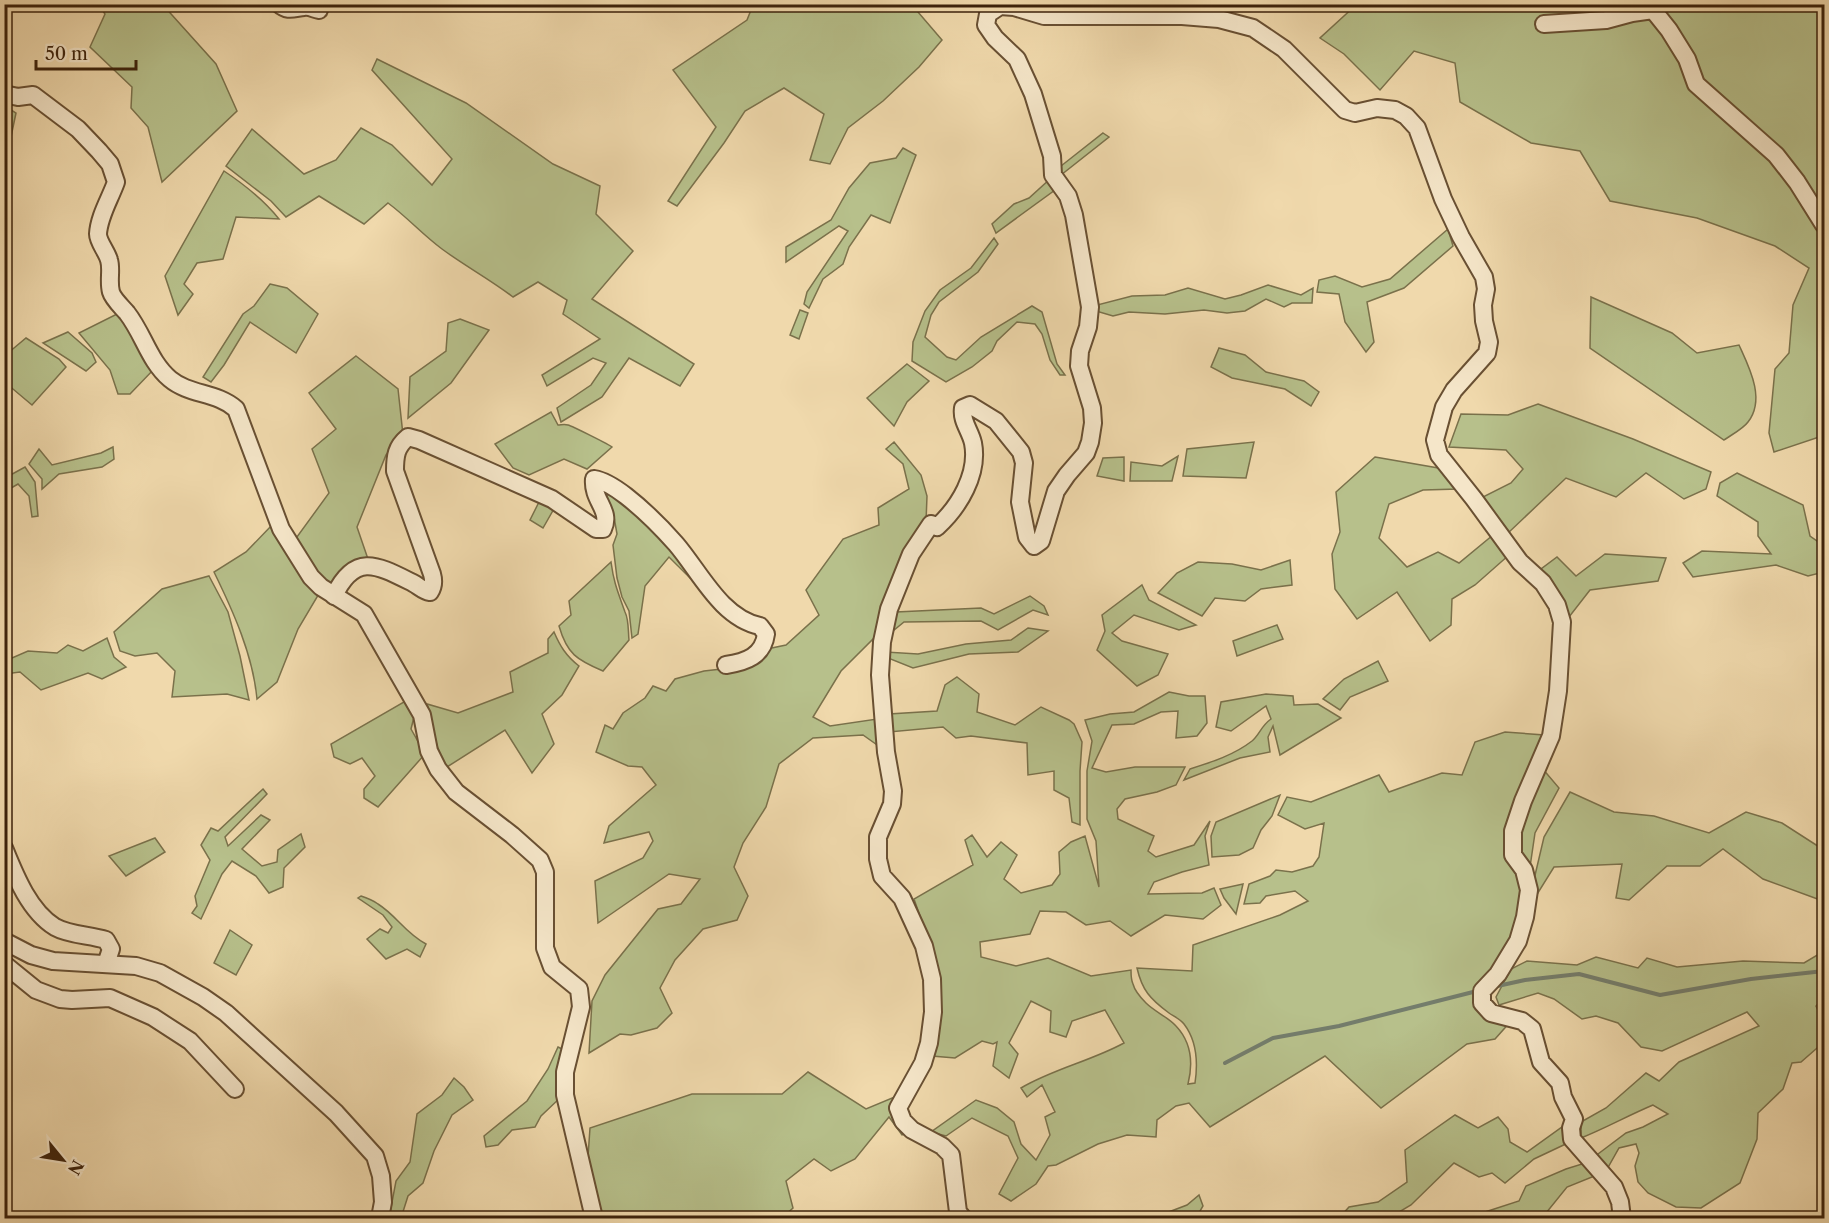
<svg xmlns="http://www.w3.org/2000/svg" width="1829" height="1223" viewBox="0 0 1829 1223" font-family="'Libre Caslon Text',serif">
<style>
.green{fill:#b7c08b;stroke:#7a714b;stroke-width:1.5}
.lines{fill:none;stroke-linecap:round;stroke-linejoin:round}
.stream{stroke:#747d6c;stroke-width:4}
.street-casing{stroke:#695033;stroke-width:20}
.street{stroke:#f5e6c9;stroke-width:16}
</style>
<rect width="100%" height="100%" fill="#f0d9ac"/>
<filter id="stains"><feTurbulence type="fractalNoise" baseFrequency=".00333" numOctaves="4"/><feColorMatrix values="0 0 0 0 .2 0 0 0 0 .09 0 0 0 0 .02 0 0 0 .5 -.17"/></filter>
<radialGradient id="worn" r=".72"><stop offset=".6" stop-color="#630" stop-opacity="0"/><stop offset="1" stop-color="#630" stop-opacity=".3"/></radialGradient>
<g class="green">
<polygon points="1402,4 1824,5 1824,438 1819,437 1774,452 1769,433 1775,369 1789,353 1793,305 1809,268 1775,246 1697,218 1610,201 1580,151 1531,143 1460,102 1455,63 1414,51 1380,90 1344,54 1320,38 1356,5 1397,8"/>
<polygon points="99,5 163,5 216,64 237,111 162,182 148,127 131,108 132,87 90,47 105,14"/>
<polygon points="753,5 912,5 942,40 919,67 883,101 848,128 830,164 810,160 824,114 784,88 745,111 724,143 677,206 668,201 716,127 673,70 747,20"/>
<path d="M 377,59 L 466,103 L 553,164 L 600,186 L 596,214 L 633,251 L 592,299 L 694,364 L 680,386 L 629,358 L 602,397 L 561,422 L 557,408 L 591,385 L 606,363 L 593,358 L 547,386 L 542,375 L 600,339 L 563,314 L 567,300 L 538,282 L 513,297 C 491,280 465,266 442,249 C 423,235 407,217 388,203 L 364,224 L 319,196 L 286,217 L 271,201 L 226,166 L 252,129 L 304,174 L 336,160 L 361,128 L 392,145 L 432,185 L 452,159 L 372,70 Z"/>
<polygon points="5,106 16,113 5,165"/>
<polygon points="1103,133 1109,137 1061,175 1061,166"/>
<polygon points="903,148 916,155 890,223 871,215 849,247 843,264 823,279 809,308 804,304 807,292 848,231 839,226 786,262 786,247 831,220 849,188 870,163 896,158"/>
<path d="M 224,171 C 245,185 263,199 279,219 L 236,217 L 223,259 L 197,263 L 184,284 L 193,294 L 178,315 L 165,276 Z"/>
<polygon points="1050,179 1055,190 996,233 992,224 1014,204 1029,198"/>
<polygon points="1448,229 1453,246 1404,288 1367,302 1374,342 1366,352 1345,322 1339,294 1317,292 1319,280 1335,276 1362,287 1390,279"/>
<polygon points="994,238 998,244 978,272 939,302 931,315 925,337 947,357 956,360 981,337 1032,306 1042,312 1057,364 1065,375 1060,375 1050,360 1042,334 1035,324 1017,322 997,341 992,351 972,367 946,382 912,361 913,342 925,311 940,290 971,268"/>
<polygon points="270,284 287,288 318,314 296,353 250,322 224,365 211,382 203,377 243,314 254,306"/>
<polygon points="1268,285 1301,295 1313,288 1312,303 1292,303 1284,307 1266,299 1245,311 1227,313 1204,310 1165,314 1129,312 1113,316 1096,311 1097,305 1132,296 1165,295 1188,288 1225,299 1241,295"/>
<path d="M 1591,297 L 1672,333 L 1697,353 L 1739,345 C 1749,367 1766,399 1748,422 C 1743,429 1731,435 1724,440 L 1590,348 Z"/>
<polygon points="800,310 808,313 799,339 790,335"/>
<polygon points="121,312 156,367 130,394 118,394 110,370 79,333"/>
<polygon points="460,319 489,330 451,383 408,418 410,377 446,351 448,323"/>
<polygon points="68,332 92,353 96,362 86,371 43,343"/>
<polygon points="26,338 59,359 66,367 32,405 7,384 8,353"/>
<polygon points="1219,348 1245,355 1266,372 1304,381 1319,392 1311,406 1285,389 1232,378 1211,367"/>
<polygon points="356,356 398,389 403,435 386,455 357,527 369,562 331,588 321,582 294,541 329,493 312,449 336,429 309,393"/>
<polygon points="907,364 929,381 907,402 894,426 867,398"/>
<polygon points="1538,404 1633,439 1711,472 1706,489 1684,499 1646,473 1616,497 1566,478 1506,535 1479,499 1511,483 1523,469 1506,450 1449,447 1461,414 1508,415"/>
<path d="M 551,412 L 558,425 C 561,425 564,424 568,425 C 572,426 610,445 612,447 L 587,469 L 564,459 L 529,475 L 513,468 L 495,444 Z"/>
<polygon points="894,442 921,475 927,496 926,522 887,592 875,637 841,671 813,717 830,726 877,719 880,747 863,735 813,738 779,764 766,807 743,843 734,867 748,896 737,920 703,929 675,960 660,988 672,1013 657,1028 631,1035 620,1034 589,1053 592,1001 605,975 658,909 681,904 700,879 669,874 598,923 595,881 643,858 653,841 649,832 604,843 609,826 656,785 642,767 628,766 596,752 605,725 613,729 623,713 645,698 653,686 666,691 675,679 704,671 748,666 767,649 786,645 819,615 806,590 843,539 879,525 878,508 909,489 903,464 886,449"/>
<polygon points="1254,442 1246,478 1183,476 1187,449"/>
<polygon points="113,447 114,459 102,467 59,474 42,489 42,479 29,464 39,449 52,465 101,453"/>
<polygon points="1178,456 1172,481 1130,481 1131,462 1162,466"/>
<polygon points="1124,457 1124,481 1097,476 1103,458"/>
<polygon points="1375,457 1444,469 1458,489 1423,490 1389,504 1379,538 1407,567 1438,552 1459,563 1493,535 1509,555 1475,585 1452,599 1451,625 1430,641 1397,592 1357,619 1335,589 1332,554 1340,532 1336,492"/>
<polygon points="25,467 35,482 38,516 32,517 29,496 18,484 6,491 5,478"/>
<polygon points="1737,473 1803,505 1810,536 1824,546 1824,572 1808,576 1776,565 1693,577 1683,563 1702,551 1771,554 1758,536 1758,522 1717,496 1720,483"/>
<polygon points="604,486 621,495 694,573 690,578 669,557 645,586 638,634 632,638 629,611 622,597 617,578 613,545 617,534 614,517 609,505 599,494"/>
<polygon points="541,498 555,507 543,528 530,520"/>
<path d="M 274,523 L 320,592 L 298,629 L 277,682 L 257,699 C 253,655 233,611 214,572 L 246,552 Z"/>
<polygon points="1605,554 1666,558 1658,581 1590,590 1569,617 1537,572 1557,557 1576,576"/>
<polygon points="1290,560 1292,585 1261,589 1245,601 1215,598 1202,616 1158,593 1177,573 1198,562 1232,564 1261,570"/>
<path d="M 611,562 C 614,584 618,592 625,612 C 629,620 628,631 629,640 L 603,671 C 577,660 567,654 559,626 L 571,615 L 569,601 Z"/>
<polygon points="209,576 228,612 240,656 249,700 227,694 172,697 175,671 157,653 135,656 120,651 114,632 162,589"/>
<polygon points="1142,585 1149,600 1196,625 1179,630 1134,615 1112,633 1122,641 1168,654 1158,675 1137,686 1097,650 1105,631 1102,615"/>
<polygon points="1030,596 1044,606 1048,615 1033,610 998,630 981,621 904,622 888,635 896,612 981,608 994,614"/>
<polygon points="1277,625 1283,639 1237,656 1233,641"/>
<polygon points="1028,628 1048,631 1018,652 969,654 913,668 888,658 886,652 918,654 966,644 1011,640"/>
<path d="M 554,632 C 560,646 566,656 579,666 L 562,695 L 542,714 L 554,744 L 532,773 L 505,730 L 447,767 C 434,750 434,724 427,704 L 458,713 L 513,692 L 510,672 L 548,653 L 548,639 Z"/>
<polygon points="107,638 114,657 126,667 102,679 88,673 41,690 20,672 5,674 5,661 28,651 57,653 68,645 83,651"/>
<polygon points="1378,661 1388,681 1350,697 1340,710 1323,699 1344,679"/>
<polygon points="957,677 979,694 977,712 1015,725 1041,707 1069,720 1074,724 1082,742 1080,771 1080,825 1072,822 1069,798 1054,790 1054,771 1028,775 1027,743 971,736 956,738 943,727 889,732 889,714 937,711 945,685"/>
<path d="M 1169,692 L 1189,696 L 1205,696 L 1207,723 L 1197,736 L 1176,738 L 1178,711 L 1161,712 L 1134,724 L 1112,725 L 1092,768 L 1106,772 L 1135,767 L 1185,767 L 1176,785 L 1157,792 L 1125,799 L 1117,809 L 1118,819 L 1154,836 L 1148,851 L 1156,857 L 1194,845 L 1210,821 L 1205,836 L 1209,865 L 1182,872 L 1154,882 L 1148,894 L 1202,893 L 1214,888 L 1221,905 L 1203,919 L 1165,915 L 1131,936 L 1110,921 L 1086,925 L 1066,912 L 1040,911 L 1030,934 L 980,942 L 981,957 L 1016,966 L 1048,958 L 1091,976 L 1131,970 C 1131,974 1131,980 1133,984 C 1135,992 1141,998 1146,1003 C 1155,1012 1168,1017 1176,1026 C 1192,1043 1193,1064 1188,1084 L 1195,1083 C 1198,1063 1197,1041 1184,1024 C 1180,1019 1173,1016 1169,1013 C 1150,999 1142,990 1137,968 L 1192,971 L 1193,945 L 1280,915 L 1308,901 L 1295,891 L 1266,896 L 1260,903 L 1244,904 L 1249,884 L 1270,876 L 1276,870 L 1292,872 L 1313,866 L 1319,857 L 1324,823 L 1305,829 L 1278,815 L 1287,797 L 1311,802 L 1379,775 L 1389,792 L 1442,773 L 1462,775 L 1475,742 L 1505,732 L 1544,735 L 1515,799 L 1518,873 L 1523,892 L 1514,938 L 1475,993 L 1511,1021 L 1495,1039 L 1467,1044 L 1381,1108 L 1325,1056 L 1210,1127 L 1189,1103 L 1176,1106 L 1157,1120 L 1156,1137 L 1127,1135 L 1098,1144 L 1056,1165 L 1048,1166 L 1036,1184 L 1011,1201 L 999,1194 L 1018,1158 L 1008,1136 L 972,1118 L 946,1136 L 931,1132 L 976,1100 L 997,1108 L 1014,1122 L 1021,1144 L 1036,1160 L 1050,1135 L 1045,1117 L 1055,1112 L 1042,1085 L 1027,1097 L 1021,1088 C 1053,1069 1091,1061 1124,1043 L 1105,1010 L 1072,1021 L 1066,1037 L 1050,1032 L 1051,1011 L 1031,1001 L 1009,1043 L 1018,1054 L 1009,1078 L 993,1066 L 997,1042 L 993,1044 L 982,1041 L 955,1058 L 932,1056 L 938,995 L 937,965 L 914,899 L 973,865 L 965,840 L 972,835 L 987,857 L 1001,842 L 1017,855 L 1004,879 L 1021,893 L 1052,885 L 1060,874 L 1059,852 L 1071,842 L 1085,836 L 1099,887 L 1096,841 L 1087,819 L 1087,771 L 1092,741 L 1085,720 L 1110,714 L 1134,712 Z"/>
<path d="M 1266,694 L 1293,696 L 1294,705 L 1318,704 L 1341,718 L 1280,755 L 1273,726 L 1268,737 L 1270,752 L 1240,758 L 1184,780 L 1190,769 C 1212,762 1234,755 1252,741 C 1260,734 1261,726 1271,719 L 1266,706 L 1231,731 L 1216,727 L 1221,702 Z"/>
<polygon points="409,699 415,713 411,729 425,754 378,807 364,798 364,789 375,776 362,758 350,764 334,757 331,744"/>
<polygon points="1542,768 1559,788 1535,833 1530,867 1516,853 1525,801"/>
<polygon points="263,789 267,794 225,837 228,846 261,815 270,820 242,849 262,866 277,862 278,850 301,834 305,847 284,868 283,887 269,893 256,876 232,861 222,874 201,919 192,913 197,906 195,896 210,860 201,845 211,828 218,831"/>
<polygon points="1570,792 1614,812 1654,816 1709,833 1746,812 1782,823 1824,850 1824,899 1823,901 1763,879 1723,849 1700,866 1667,866 1629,900 1616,898 1622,864 1554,867 1536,896 1532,888 1544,837"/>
<polygon points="1280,795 1272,816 1261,830 1253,848 1239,855 1212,857 1211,836 1216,822"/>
<polygon points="155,838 165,852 126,876 109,856"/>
<polygon points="1243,884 1236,914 1224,898 1220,889"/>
<path d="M 361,896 C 367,898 373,900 378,904 C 397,916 405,933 426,944 L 420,957 L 407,949 L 386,959 L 367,939 L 380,929 L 388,933 L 392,927 L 383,915 L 358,898 Z"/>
<polygon points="230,930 252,945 236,975 214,963"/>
<path d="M 1824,951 L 1824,997 L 1816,1006 L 1824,1022 L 1824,1042 L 1801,1062 L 1792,1063 L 1783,1089 L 1758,1113 L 1757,1139 L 1740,1183 L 1701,1208 L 1676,1207 L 1648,1193 L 1638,1182 L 1635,1166 L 1639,1153 L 1636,1144 L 1619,1148 L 1606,1171 L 1594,1157 L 1626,1133 L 1643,1127 L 1668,1114 L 1653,1105 C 1629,1115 1606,1128 1581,1138 L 1581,1122 L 1606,1108 L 1646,1073 L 1659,1081 L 1679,1062 L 1759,1026 L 1747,1012 L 1662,1051 L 1641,1047 L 1618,1023 L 1596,1016 L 1582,1019 L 1554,999 L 1538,993 L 1499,1005 L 1496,997 L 1511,969 L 1527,961 L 1577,965 L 1596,957 L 1638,968 L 1647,958 L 1677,967 L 1743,961 L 1804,963 Z"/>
<polygon points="558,1047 564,1050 561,1097 541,1116 535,1127 512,1130 498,1145 486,1147 484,1136 527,1101 548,1069"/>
<polygon points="808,1072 866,1109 897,1096 909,1133 902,1135 889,1117 855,1159 831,1171 814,1159 786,1181 793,1208 782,1218 601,1218 588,1157 590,1128 692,1094 782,1094"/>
<polygon points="454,1078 464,1087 473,1100 452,1115 434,1151 423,1183 408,1196 401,1218 389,1218 396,1181 410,1162 417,1114 442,1095"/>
<polygon points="1455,1115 1478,1128 1498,1117 1508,1129 1510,1142 1527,1152 1569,1122 1570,1142 1534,1159 1505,1183 1492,1173 1479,1177 1454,1163 1411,1205 1389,1218 1339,1218 1349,1207 1378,1202 1407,1182 1405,1150"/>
<polygon points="1585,1163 1597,1175 1567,1187 1542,1218 1471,1218 1485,1212 1519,1201 1526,1186 1566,1169"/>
<polygon points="1199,1195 1203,1206 1196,1218 1157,1218 1166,1213 1187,1205"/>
</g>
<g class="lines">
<g class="stream">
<polyline points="1493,987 1525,980 1579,974 1660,995 1751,979 1824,971"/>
<polyline points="1225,1063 1273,1038 1339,1026 1477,991"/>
</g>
<g class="street-casing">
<g id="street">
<path d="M 279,4 C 288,12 294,8 304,7 C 309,6 314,9 319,10"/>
<polyline points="1544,24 1606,20 1632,13 1653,10 1669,30 1687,59 1696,84 1776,155 1797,182 1824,225"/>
<path d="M 4,94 L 18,97 L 33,95 L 78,129 L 99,151 L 110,164 L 116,182 C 110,199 99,216 98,234 C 98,242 107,252 109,260 C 112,269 108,281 111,292 C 113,299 122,307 127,313 C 144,335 149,361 170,379 C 189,395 217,392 236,409 L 281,529 L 311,577 L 321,587 L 364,614 L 422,715 L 429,751 L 438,769 L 456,792 L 512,835 L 540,860 L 545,872 L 545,948 L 552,967 L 579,989 L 581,1007 L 565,1072 L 565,1095 L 594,1218"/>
<path d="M 334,596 C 355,552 377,565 413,583 C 419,586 423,591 430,592 C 434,586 434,581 432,574 L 395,471 C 395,456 396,447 408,437 L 419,440 L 552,499 L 596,529 L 603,529 C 612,510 592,501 594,479 C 606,481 617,489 626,496 C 644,510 661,527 676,544 C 700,572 721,618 760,626 L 766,634 C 763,656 746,662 726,665"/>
<path d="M 4,848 C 15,875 29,911 55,927 C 69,935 90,935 106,940 L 111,949 L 106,964"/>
<polyline points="4,941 31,955 53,961 136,966 160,973 203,997 226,1013 336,1113 375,1156 381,1176 383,1202 380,1218"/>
<polyline points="4,964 36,990 60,999 72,1000 110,998 153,1017 190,1041 235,1089"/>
<path d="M 963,1218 L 958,1212 L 951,1155 L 942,1146 L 912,1130 L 903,1121 L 898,1108 L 923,1063 L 929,1043 L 933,1012 L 932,979 L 924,946 L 902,898 L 882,876 L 878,859 L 878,837 L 892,804 L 893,791 L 886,752 L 880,675 L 882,642 L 889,609 L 911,554 L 931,524 L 937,527 C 959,507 979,474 973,443 C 970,430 961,421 963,408 L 970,405 L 996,421 L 1021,452 L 1024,463 L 1020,502 L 1027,537 L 1034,546 L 1041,541 L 1056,491 L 1067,475 L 1086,453 L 1090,442 L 1093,423 L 1092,408 L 1079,366 L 1080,351 L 1088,327 L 1090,307 L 1074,215 L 1068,196 L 1053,175 L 1052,156 L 1033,94 L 1017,59 L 995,38 L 986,25 L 988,14 L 1000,6 L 1014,7 L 1044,16 L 1182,16 L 1219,19 L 1253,28 L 1284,49 L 1345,110 L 1355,113 L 1377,108 L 1395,110 L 1406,116 L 1417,128 L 1443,199 L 1461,237 L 1484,277 L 1486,289 L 1483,305 L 1484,321 L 1489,342 L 1487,353 L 1454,390 L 1444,407 L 1435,440 L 1439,455 L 1474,499 L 1520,562 L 1543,583 L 1557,605 L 1562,622 L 1558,691 L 1551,736 L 1523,801 L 1513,831 L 1513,855 L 1524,870 L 1529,890 L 1525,917 L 1518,941 L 1498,974 L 1482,991 L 1482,1003 L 1491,1013 L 1522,1021 L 1532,1029 L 1541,1062 L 1560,1083 L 1563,1097 L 1574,1119 L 1571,1128 L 1572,1139 L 1614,1187 L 1620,1202 L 1622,1218"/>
</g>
</g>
<use href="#street" class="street"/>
</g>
<rect width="1829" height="1223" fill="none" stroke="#f0d9ac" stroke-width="24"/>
<rect x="6" y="6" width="1817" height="1211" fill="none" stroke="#3c220b" stroke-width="3"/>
<rect x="12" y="12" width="1805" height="1199" fill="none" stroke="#3c220b" stroke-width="1.5"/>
<g transform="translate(63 1160) rotate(120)" stroke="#f5e6c9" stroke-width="4.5" paint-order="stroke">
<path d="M0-4.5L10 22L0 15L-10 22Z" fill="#3c220b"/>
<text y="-9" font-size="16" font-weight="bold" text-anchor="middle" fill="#3c220b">N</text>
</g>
<path d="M36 60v9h100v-9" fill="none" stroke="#3c220b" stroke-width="3"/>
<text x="45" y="60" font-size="18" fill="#3c220b" stroke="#f5e6c9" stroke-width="4.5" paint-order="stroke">50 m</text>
<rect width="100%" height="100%" filter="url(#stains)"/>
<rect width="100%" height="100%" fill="url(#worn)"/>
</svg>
